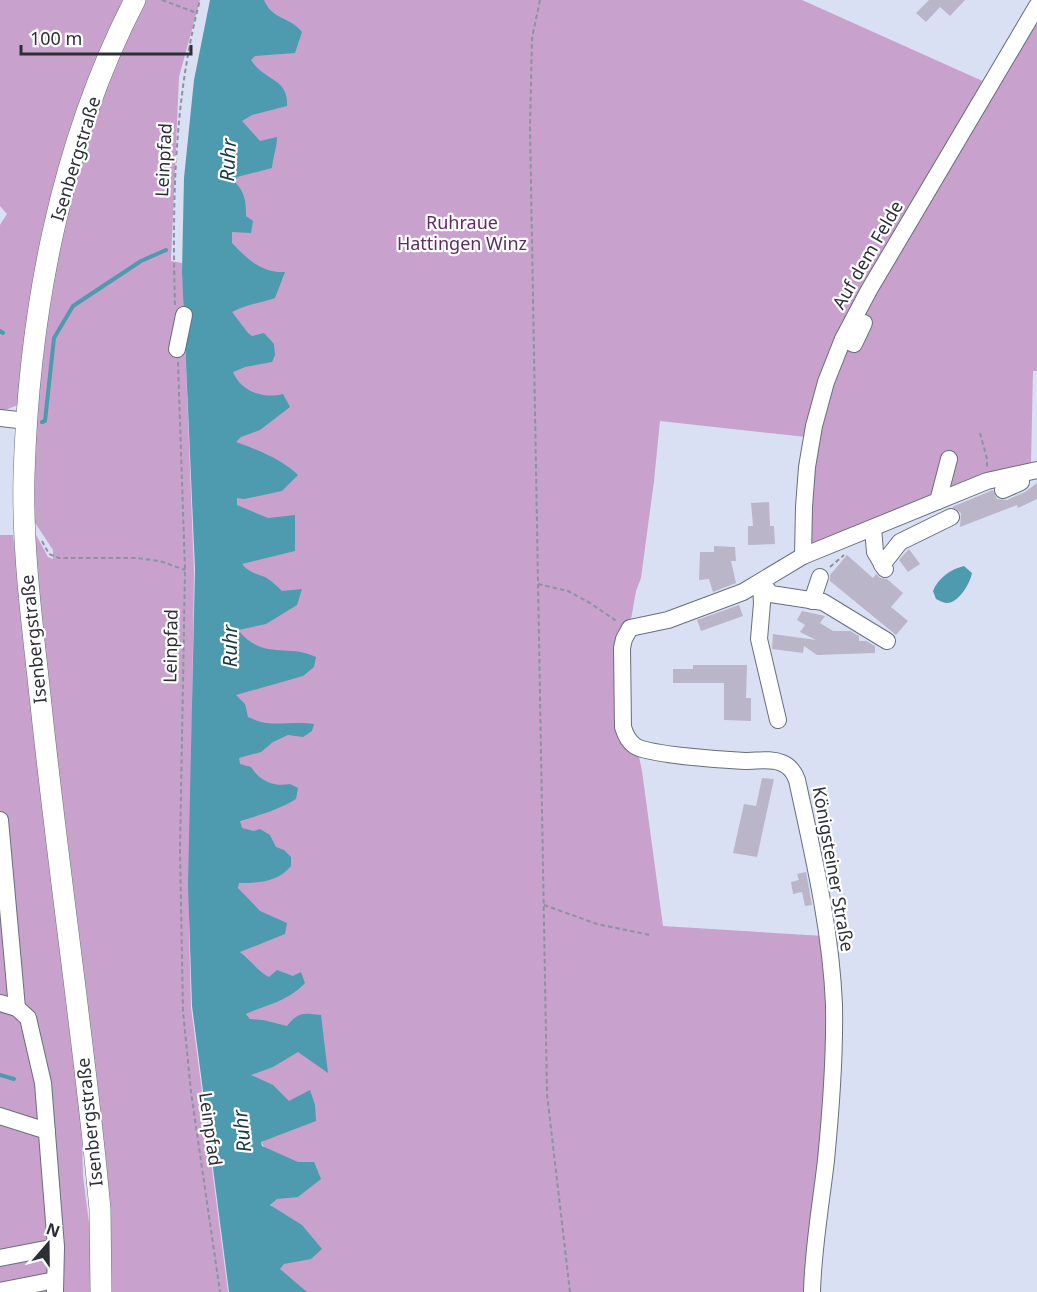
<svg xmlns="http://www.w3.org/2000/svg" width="1037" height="1292" viewBox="0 0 1037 1292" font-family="'Noto Sans',sans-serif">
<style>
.green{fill:#c8a2cd}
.water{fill:#4e9aae}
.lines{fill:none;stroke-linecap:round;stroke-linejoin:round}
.stream{stroke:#4e9aae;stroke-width:4}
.building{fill:#bab5c9}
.minor-casing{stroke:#676e7f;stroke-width:18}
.major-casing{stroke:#676e7f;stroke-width:22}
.path{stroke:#8d92a0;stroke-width:2;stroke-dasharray:4.5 3;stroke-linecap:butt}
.minor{stroke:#fff;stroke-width:16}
.major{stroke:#fff;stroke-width:21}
.labels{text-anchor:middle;stroke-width:4.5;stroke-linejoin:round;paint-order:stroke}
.street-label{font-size:18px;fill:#2c2f36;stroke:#fff}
.park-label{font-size:18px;fill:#5e2b65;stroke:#fff}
.water-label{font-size:20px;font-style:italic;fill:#163a43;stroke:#fff}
</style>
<rect width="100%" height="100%" fill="#d9e0f4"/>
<g class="green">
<polygon points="0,0 129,0 114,29 18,405 0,412 0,225 7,214 0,206"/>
<polygon points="141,0 200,0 179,77 171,261 182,263 194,572 189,928 191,1007 228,1292 110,1292 56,775 34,531 48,557 53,559 53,550 30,515 30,473 57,225 88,129"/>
<polygon points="262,0 802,0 987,83 890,248 806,437 660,421 654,481 641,578 636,591 630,625 622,721 637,747 642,771 663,926 824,936 831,1011 813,1292 283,1292 272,1206 270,1204 264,1147 261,1142 264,1141 256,1078 250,1075 256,1073 250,1019 246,1014 249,1012 243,955 240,952 243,950 236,859 236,695 226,343 230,192 242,91"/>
<polygon points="1037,15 1037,371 1033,371 1031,464 809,548 816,424 849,334"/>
<polygon points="0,535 13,535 81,1105 83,1176 90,1231 90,1292 0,1292"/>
</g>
<g class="water">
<path d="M 210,0 L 264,0 C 273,21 290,16 302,32 L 295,53 L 255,56 L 251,60 C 264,81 289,78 287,106 L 252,115 L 242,121 L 260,141 L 277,137 C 277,147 273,157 272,168 L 237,177 L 236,183 C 245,193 246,202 246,216 L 253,221 L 251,233 L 232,232 L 232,243 C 247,259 262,273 285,272 L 275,298 C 260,303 245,305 232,312 L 248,333 L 252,336 L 264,333 L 274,344 L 275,355 L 272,362 L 245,367 L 233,372 C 241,392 264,399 283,394 L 290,407 L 260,430 L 241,437 L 236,442 C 256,449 283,460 298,475 L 282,491 L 244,499 L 237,498 L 237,505 L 268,518 L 295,515 L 295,551 L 242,564 C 249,573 256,573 265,577 C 272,581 277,586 282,591 L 302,589 L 297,605 L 266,624 L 238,630 C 263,661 287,643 316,657 L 314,667 L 303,676 L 236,695 L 245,704 L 248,717 C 272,729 289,720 314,724 L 312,731 L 303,737 L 288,735 L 273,742 L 261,752 L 239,758 L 240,764 L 251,767 C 260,781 274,787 290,784 L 298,788 L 296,799 C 278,810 260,815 240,821 L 242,828 L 254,831 L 260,829 L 270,835 L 276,847 L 284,850 L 291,857 L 291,866 C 278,882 259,883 239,883 L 238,888 L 260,911 L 287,923 L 285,934 L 240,952 C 249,959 260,973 269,977 L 277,970 L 293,976 L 301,972 L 305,983 C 287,1002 268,1004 246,1014 L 250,1019 L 263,1020 L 287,1026 C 299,1011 303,1013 321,1015 L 328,1073 L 298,1052 L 273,1067 L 251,1075 L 273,1085 L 289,1101 L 310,1090 L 315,1105 L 316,1121 L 261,1142 L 262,1146 L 298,1162 L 314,1162 L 321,1179 L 298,1197 L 277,1199 L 270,1205 L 302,1225 L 322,1249 L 311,1259 L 284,1264 L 280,1269 L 307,1292 L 229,1292 L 192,1006 L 188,885 L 195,569 L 182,272 L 184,178 L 194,80 Z"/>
<path d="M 964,566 L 972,573 C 970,584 958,604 946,603 C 944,603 938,600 936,599 L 933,591 C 938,578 951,569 964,566 Z"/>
</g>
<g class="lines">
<g class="stream">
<polyline points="0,331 3,333"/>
<polyline points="42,422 45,421 54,338 73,306 141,261 166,250"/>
<polyline points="0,1075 14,1079"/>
</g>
</g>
<g class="building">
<polygon points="929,0 965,0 950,16 940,7 926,22 916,13"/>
<polygon points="1037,483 1037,499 1018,508 1017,505 960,527 961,513 952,507 993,490 997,499 1007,500 1025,492"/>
<polygon points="769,502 770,526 774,526 775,544 748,545 748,526 753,526 751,503"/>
<polygon points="714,546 735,547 736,561 731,561 736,583 713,592 709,579 699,580 700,552 714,552"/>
<polygon points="909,549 920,564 908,572 899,560"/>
<polygon points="847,555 873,578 876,574 880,578 887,579 903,593 891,607 908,621 896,635 830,581 830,575"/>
<polygon points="739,605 743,616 701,631 697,620"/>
<polygon points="802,611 825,616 820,623 833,631 850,631 859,636 859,641 866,641 875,646 875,653 817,655 804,646 803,653 772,649 773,634 816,640 800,632 805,625 797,620"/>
<polygon points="693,665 747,665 746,698 751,698 751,721 724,720 724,683 673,683 673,669 693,669"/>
<polygon points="762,778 774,779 757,857 733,853 744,804 756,806"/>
<polygon points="806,872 812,905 805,906 802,892 793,894 791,882 799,880 797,874"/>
</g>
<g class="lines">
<g class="minor-casing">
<g id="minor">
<polyline points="843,339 854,344 864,323"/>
<polyline points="177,349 184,315"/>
<polyline points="0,418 27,421"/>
<polyline points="1003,490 1021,482"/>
<polyline points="938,501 949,459"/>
<polyline points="873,528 875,552 885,569"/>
<polyline points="803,556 804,507 807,467 814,426 826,382 843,339 869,290 1037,6"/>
<polyline points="882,565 900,542 951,517"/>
<polyline points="812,601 820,577"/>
<polyline points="778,720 759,639 762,603 761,582 771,594 823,602 887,641"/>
<polyline points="0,820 17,1008"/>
<polyline points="0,1003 17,1008 28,1018 43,1083 56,1247 55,1292"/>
<polyline points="0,1116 47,1131"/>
<polyline points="0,1258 56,1247"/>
<polyline points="0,1291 55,1280"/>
<path d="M 812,1292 C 813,1248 821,1204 826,1160 C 831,1109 835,1056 834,1005 C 831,929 813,854 797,780 C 794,772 790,766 782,763 C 771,758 758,761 745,761 C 725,760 649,755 635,746 C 628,741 625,734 623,727 L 622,648 L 624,639 L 630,628 L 668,620 L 743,592 L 803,556 L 987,481 L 1037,470"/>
</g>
</g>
<g class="major-casing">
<path id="major" d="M 101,1292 L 100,1209 L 95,1158 C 79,1007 57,857 41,705 C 33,629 22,552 24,475 C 29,313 60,145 135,0"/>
</g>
<g class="path">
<polyline points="162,0 197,13"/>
<polyline points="540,0 532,38 530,127 547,1094 570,1292"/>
<path d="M 175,305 C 172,204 174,98 200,0"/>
<polyline points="178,362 185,570 180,850 183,1011 191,1092 220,1292"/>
<polyline points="980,433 987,459 987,467"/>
<polyline points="42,541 49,554 59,558 136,558 160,561 185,570"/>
<polyline points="830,567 844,555"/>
<polyline points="538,584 568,591 590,603 618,622"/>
<polyline points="544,905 597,924 650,935"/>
</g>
<use href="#minor" class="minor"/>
<use href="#major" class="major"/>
</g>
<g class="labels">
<g class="street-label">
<text transform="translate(76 159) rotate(-73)" y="6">Isenbergstraße</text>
<text transform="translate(164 160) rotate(-87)" y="6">Leinpfad</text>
<text transform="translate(868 255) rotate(-60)" y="6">Auf dem Felde</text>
<text transform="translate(34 639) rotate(-96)" y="6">Isenbergstraße</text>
<text transform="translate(171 646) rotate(-89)" y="6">Leinpfad</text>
<text transform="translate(833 869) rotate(80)" y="6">Königsteiner Straße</text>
<text transform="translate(90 1122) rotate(-96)" y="6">Isenbergstraße</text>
<text transform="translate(210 1129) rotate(82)" y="6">Leinpfad</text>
</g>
<g class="park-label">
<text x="462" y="229">Ruhraue<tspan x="462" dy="21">Hattingen Winz</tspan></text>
</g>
<g class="water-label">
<text transform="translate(228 160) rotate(-87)" y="7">Ruhr</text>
<text transform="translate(230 646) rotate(-90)" y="7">Ruhr</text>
<text transform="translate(242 1131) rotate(-96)" y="7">Ruhr</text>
</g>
</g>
<g transform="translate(48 1244) rotate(20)" stroke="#ffffff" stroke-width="4.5" paint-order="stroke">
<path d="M0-4.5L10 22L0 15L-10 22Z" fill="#2c2f36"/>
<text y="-9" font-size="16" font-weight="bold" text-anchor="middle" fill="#2c2f36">N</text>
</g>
<path d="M21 45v9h170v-9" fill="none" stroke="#2c2f36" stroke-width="3"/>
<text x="30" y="45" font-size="18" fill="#2c2f36" stroke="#ffffff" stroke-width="4.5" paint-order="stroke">100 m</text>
</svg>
